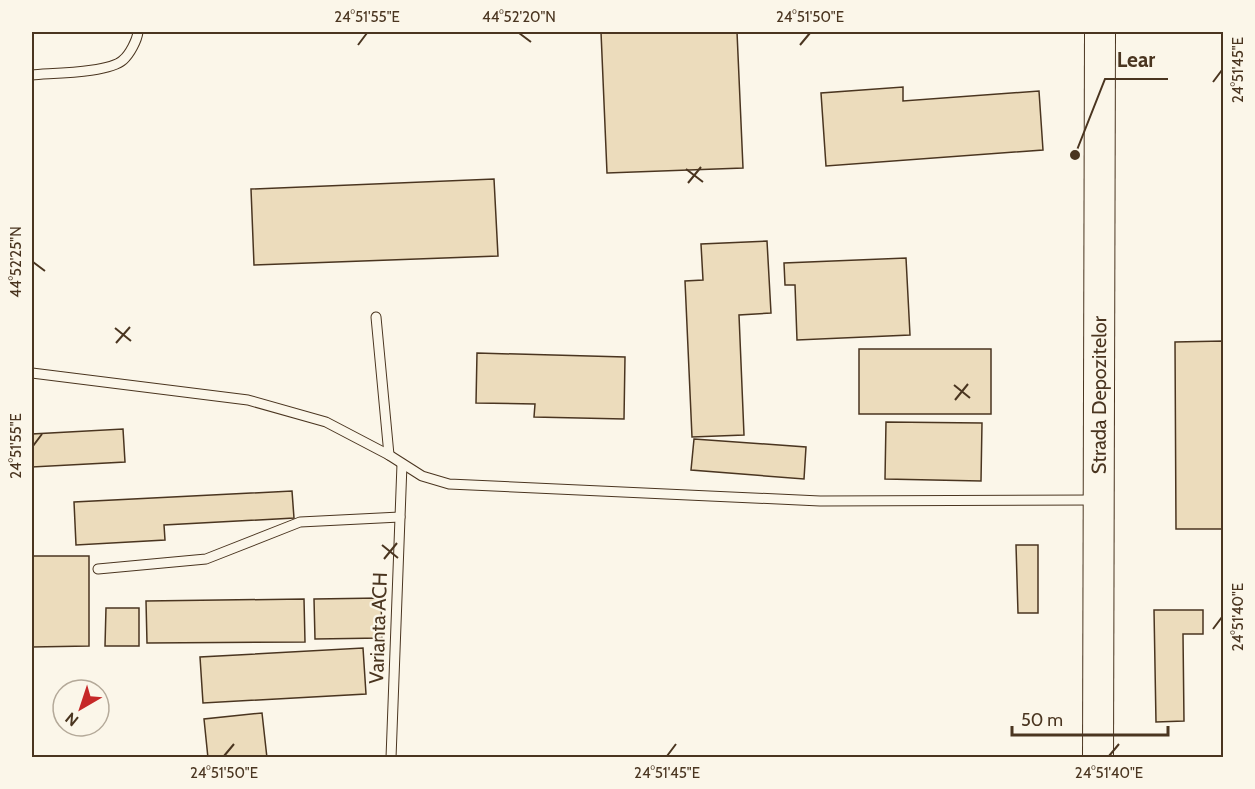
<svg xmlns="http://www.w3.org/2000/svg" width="1255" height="789" viewBox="0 0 1255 789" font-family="Cabin,sans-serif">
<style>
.building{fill:#ecdcbc;stroke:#4a3520;stroke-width:1.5}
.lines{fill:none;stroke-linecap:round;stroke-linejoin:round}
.lane-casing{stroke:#4a3520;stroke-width:11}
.primary-casing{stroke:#4a3520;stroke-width:32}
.lane{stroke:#fbf6e9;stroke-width:9}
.primary{stroke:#fbf6e9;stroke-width:30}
.ticks{fill:none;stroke:#4a3520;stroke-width:2}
.labels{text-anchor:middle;stroke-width:4.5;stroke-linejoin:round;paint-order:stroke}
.street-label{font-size:20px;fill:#4a3520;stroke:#fbf6e9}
.leader{fill:none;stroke:#4a3520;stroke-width:2}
.callout-dot{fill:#4a3520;stroke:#fbf6e9;stroke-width:2}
.callout-label{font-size:21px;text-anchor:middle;font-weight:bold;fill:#4a3520;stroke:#fbf6e9;stroke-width:4.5;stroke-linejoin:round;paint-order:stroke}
.neatline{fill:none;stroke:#4a3520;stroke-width:2}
.ticks-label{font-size:15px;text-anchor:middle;fill:#4a3520}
</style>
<rect width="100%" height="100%" fill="#fbf6e9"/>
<g class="building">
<polygon points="601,32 737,32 743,168 607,173"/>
<polygon points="903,87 903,101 1039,91 1043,150 826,166 821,93"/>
<polygon points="494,179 498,256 254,265 251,189"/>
<polygon points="767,241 771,313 739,315 744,435 692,437 685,281 703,280 701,244"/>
<polygon points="906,258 910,335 797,340 795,285 785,285 784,263"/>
<polygon points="1224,341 1224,529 1176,529 1175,342"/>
<rect x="859" y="349" width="132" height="65"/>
<polygon points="477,353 625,357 624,419 534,417 535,404 476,403"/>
<polygon points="886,422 982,423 981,481 885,479"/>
<polygon points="123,429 125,462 32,467 32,434"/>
<polygon points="694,439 806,447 804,479 691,470"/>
<polygon points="292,491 294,518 164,525 165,540 76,545 74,502"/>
<polygon points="1016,545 1038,545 1038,613 1018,613"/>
<polygon points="32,556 89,556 89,646 32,647"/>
<polygon points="381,598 382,638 315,639 314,599"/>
<polygon points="304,599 305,642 147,643 146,601"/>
<polygon points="106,608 139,608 139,646 105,646"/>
<polygon points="1154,610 1203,610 1203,634 1183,634 1184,721 1156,722"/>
<polygon points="363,648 366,694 203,703 200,657"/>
<polygon points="262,713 267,758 208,758 204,719"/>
</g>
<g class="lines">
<g class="lane-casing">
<g id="lane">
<path d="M 32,75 C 52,73 109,73 123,60 C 130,54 137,40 138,32"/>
<polyline points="376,317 389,455"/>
<polyline points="32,373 248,400 326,422 389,455 422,476 449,484 820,501 1095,500"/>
<polyline points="98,569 206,559 300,522 400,517"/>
<polyline points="391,758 402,464"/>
</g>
</g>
<g class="primary-casing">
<g id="primary">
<path id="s1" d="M 1098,758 L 1100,32"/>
</g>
</g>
<use href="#lane" class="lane"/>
<use href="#primary" class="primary"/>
</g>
<path class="ticks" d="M 519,33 L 531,42M 358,45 L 367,33M 800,45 L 810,33M 1213,82 L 1222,70M 686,169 L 703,182M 688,183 L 701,167M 33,262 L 45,271M 115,328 L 131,341M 116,343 L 130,327M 954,385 L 970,398M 955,400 L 968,384M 33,446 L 42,434M 382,545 L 398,558M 384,559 L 397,543M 1213,629 L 1222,617M 224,756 L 234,744M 667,756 L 676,744M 1109,756 L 1119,744"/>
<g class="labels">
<g class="street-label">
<text dy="7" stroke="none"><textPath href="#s1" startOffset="363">Strada Depozitelor</textPath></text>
<text transform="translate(378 628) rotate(-88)" y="7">Varianta ACH</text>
</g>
</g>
<path class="leader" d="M1075 155L1105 79H1168"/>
<circle class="callout-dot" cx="1075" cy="155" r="6"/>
<g class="callout-label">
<text x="1136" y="67">Lear</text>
</g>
<rect width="1255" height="789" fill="none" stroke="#fbf6e9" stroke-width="66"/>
<g transform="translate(81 708) rotate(219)"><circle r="28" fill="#fbf6e9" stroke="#b4a999" stroke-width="1.5"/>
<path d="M0-4.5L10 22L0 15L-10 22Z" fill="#c62828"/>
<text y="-9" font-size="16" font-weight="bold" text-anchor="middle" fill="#4a3520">N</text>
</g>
<path d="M1012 726v9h156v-9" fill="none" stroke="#4a3520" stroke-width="3"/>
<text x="1021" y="726" font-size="18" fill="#4a3520" stroke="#fbf6e9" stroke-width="4.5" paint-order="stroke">50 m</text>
<rect x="33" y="33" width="1189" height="723" class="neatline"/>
<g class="ticks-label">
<text x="367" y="22">24°51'55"E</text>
<text x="519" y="22">44°52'20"N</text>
<text x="810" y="22">24°51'50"E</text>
<text transform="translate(1238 70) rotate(-90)" y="5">24°51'45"E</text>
<text transform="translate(16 262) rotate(-90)" y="5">44°52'25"N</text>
<text transform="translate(16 446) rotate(-90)" y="5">24°51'55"E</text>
<text transform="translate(1238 617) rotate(-90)" y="5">24°51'40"E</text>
<text x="224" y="778">24°51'50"E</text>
<text x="667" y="778">24°51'45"E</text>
<text x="1109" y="778">24°51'40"E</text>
</g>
</svg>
